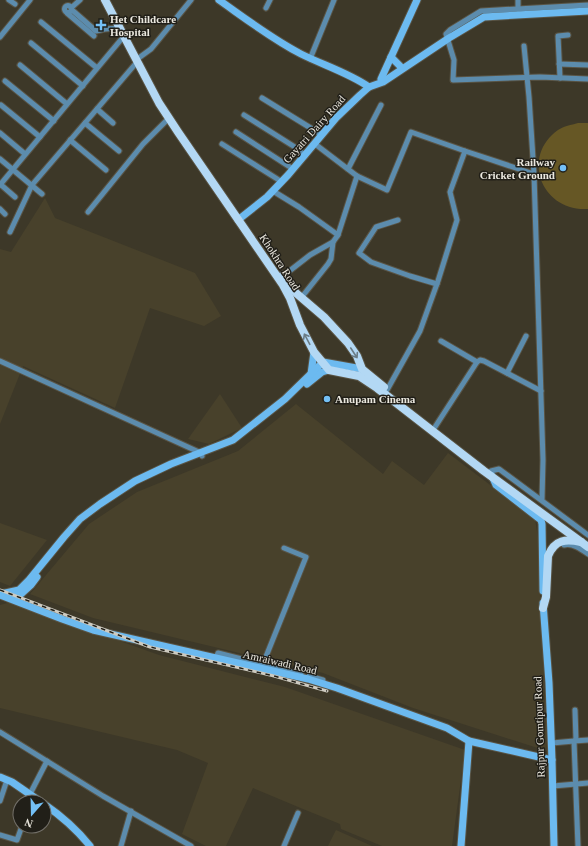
<svg xmlns="http://www.w3.org/2000/svg" width="588" height="846" viewBox="0 0 588 846" font-family="Georgia,serif">
<style>
.built{fill:#48412b}
.green{fill:#665725}
.lines{fill:none;stroke-linecap:round;stroke-linejoin:round}
.street-casing{stroke:#595445;stroke-width:7}
.secondary-casing{stroke:#595445;stroke-width:9}
.primary-casing{stroke:#595445;stroke-width:10}
.street{stroke:#5c8cad;stroke-width:5}
.secondary{stroke:#6cbaf0;stroke-width:7}
.primary{stroke:#b3d8f4;stroke-width:8}
.rail-casing{stroke:#cdcac0;stroke-width:3}
.rail{stroke:#211f18;stroke-width:1.5;stroke-dasharray:4.5;stroke-linecap:butt}
.oneway{stroke:#6a7c86}
.poi-dot{fill:#74c0f6;stroke:#211f18;stroke-width:1.5}
.labels{text-anchor:middle;stroke-width:3;stroke-linejoin:round;paint-order:stroke}
.poi-label{font-size:11px;font-weight:bold;fill:#ebe8df;stroke:#211f18;text-anchor:start}
.street-label{font-size:11px;fill:#ebe8df;stroke:#211f18}
</style>
<rect width="100%" height="100%" fill="#3d3828"/>
<g class="built">
<polygon points="45,198 55,218 195,273 221,316 204,326 150,308 115,408 23,366 0,424 0,249 11,252"/>
<polygon points="220,394 242,428 209,444 188,439"/>
<polygon points="296,404 383,474 392,461 424,485 448,453 535,519 538,538 547,751 413,708 323,673 93,618 30,594 89,524 137,492 238,451"/>
<polygon points="0,523 47,540 10,586 0,582"/>
<polygon points="11,602 159,655 285,687 465,750 452,846 382,846 341,829 340,824 303,809 253,788 226,846 206,846 182,834 208,763 177,750 0,708 0,605"/>
<polygon points="336,830 372,846 328,846"/>
</g>
<path class="green" d="M 578,123 L 588,123 L 588,209 C 542,212 520,157 558,130 C 564,126 571,125 578,123 Z"/>
<g class="lines">
<g class="street-casing">
<g id="street">
<polyline points="9,0 15,4"/>
<polyline points="518,0 518,9"/>
<polyline points="588,5 481,11 450,30 446,34 454,60 453,80 540,77 588,79"/>
<circle cx="68" cy="9" r="3.5"/>
<polyline points="71,8 80,0"/>
<polyline points="266,8 270,0"/>
<polyline points="72,10 96,31 105,29 120,28"/>
<polyline points="67,13 94,36"/>
<polyline points="41,22 97,68"/>
<polyline points="0,37 30,0"/>
<polyline points="31,43 83,86"/>
<polyline points="524,46 529,97 534,174"/>
<polyline points="140,57 151,49 191,0"/>
<polyline points="310,59 334,0"/>
<polyline points="559,64 588,65"/>
<polyline points="20,65 67,104"/>
<polyline points="560,78 558,36 568,35"/>
<polyline points="5,81 54,121"/>
<polyline points="262,98 322,135"/>
<polyline points="1,105 40,137"/>
<polyline points="97,109 113,123"/>
<polyline points="244,115 298,149 305,156"/>
<polyline points="85,123 119,151"/>
<polyline points="236,132 293,169"/>
<polyline points="0,133 25,154"/>
<polyline points="70,140 106,170"/>
<polyline points="222,144 282,182"/>
<polyline points="315,144 357,176 387,190 411,132 465,151 450,192 457,220 438,281 420,331 387,390"/>
<polyline points="465,151 534,174 543,460 542,499"/>
<polyline points="0,159 42,194"/>
<polyline points="348,169 381,105"/>
<polyline points="0,184 15,197"/>
<polyline points="0,185 124,36"/>
<polyline points="273,191 299,207 338,235 357,176"/>
<polyline points="0,209 5,214"/>
<polyline points="88,212 143,144 169,118"/>
<polyline points="398,220 376,227 359,253 371,262 410,276 437,284"/>
<polyline points="10,232 32,185 137,62"/>
<polyline points="283,276 310,255 333,242 338,235"/>
<polyline points="301,298 328,264 331,259 333,242"/>
<polyline points="441,341 477,362"/>
<polyline points="0,361 201,453 202,456"/>
<polyline points="507,373 526,336"/>
<polyline points="435,427 477,362 480,360 484,361 541,391"/>
<polyline points="491,471 499,469 588,535"/>
<path d="M 564,545 C 573,543 581,549 588,554"/>
<polyline points="216,658 218,653 301,674"/>
<polyline points="263,664 306,557 284,548"/>
<polyline points="309,676 323,680 323,683"/>
<polyline points="575,710 576,740"/>
<polyline points="0,732 103,796 191,846"/>
<polyline points="574,741 588,740"/>
<polyline points="552,743 574,741 578,846"/>
<polyline points="553,786 588,783"/>
<polyline points="30,794 47,761"/>
<polyline points="0,801 7,780"/>
<polyline points="0,835 17,840 22,826"/>
<polyline points="121,846 131,811"/>
<polyline points="284,846 298,813"/>
</g>
</g>
<g class="secondary-casing">
<g id="secondary">
<path d="M 219,0 C 246,19 272,39 301,54 C 323,65 349,73 369,87"/>
<polyline points="391,57 400,66"/>
<polyline points="381,79 417,0"/>
<polyline points="238,220 267,197 288,175 336,118 360,95 369,87 383,82 449,38 484,17 588,11"/>
<polyline points="311,374 314,352"/>
<polyline points="307,384 322,372 329,370"/>
<polyline points="492,476 496,485 541,520 542,524 543,591"/>
<polyline points="0,594 19,590 29,580 64,537 80,519 100,504 135,481 171,464 233,440 285,399 323,362 362,369 361,373"/>
<polyline points="0,595 62,619 93,630 308,679 337,688 447,728 469,741 552,760"/>
<polyline points="9,597 20,595 31,585 37,577"/>
<polyline points="543,603 549,683 552,760 554,846"/>
<polyline points="0,777 12,782 41,802"/>
<path d="M 44,804 C 60,815 78,831 90,846"/>
<polyline points="461,846 469,741"/>
</g>
</g>
<g class="primary-casing">
<g id="primary">
<polyline points="105,0 159,103 178,132 283,285 290,298 300,325 314,352 329,370 359,376 377,388 484,471 588,547"/>
<polyline points="283,275 296,293 324,317 348,343 357,356 362,369 384,387"/>
<path d="M 543,608 L 546,597 L 548,556 C 555,539 566,539 581,542"/>
</g>
</g>
<use href="#street" class="street"/>
<use href="#secondary" class="secondary"/>
<use href="#primary" class="primary"/>
<g class="rail-casing">
<polyline id="rail" points="0,590 150,647 274,676 327,691"/>
</g>
<use href="#rail" class="rail"/>
</g>
<defs><path id="oneway-shaft" d="M-6 0H5M1.5-3L5.5 0L1.5 3" fill="none" stroke-width="1.6" stroke-linecap="round" stroke-linejoin="round"/></defs>
<g class="oneway">
<use href="#oneway-shaft" transform="translate(307 339) rotate(-118)"/>
<use href="#oneway-shaft" transform="translate(354 353) rotate(57)"/>
</g>
<g class="poi-dot">
<path d="M99 19h4v4h4v4h-4v4h-4v-4h-4v-4h4z"/>
<circle cx="563" cy="168" r="4"/>
<circle cx="327" cy="399" r="4"/>
</g>
<g class="labels">
<g class="poi-label">
<text x="110" y="23">Het Childcare<tspan x="110" dy="13">Hospital</tspan></text>
<text x="555" y="166" text-anchor="end">Railway<tspan x="555" dy="13">Cricket Ground</tspan></text>
<text x="335" y="403">Anupam Cinema</text>
</g>
<g class="street-label">
<text transform="translate(314 129) rotate(-48)" y="4">Gayatri Dairy Road</text>
<text transform="translate(280 262) rotate(57)" y="4">Khokhra Road</text>
<text transform="translate(280 662) rotate(13)" y="4">Amraiwadi Road</text>
<text transform="translate(539 727) rotate(-92)" y="4">Rajpur Gomtipur Road</text>
</g>
</g>
<g transform="translate(32 814) rotate(200)"><circle r="19" fill="#211f18" stroke="#726f68"/>
<path d="M0-3L7 15L0 10L-7 15Z" fill="#74c0f6"/>
<text y="-6" font-size="11" font-weight="bold" text-anchor="middle" fill="#ebe8df">N</text>
</g>
</svg>
